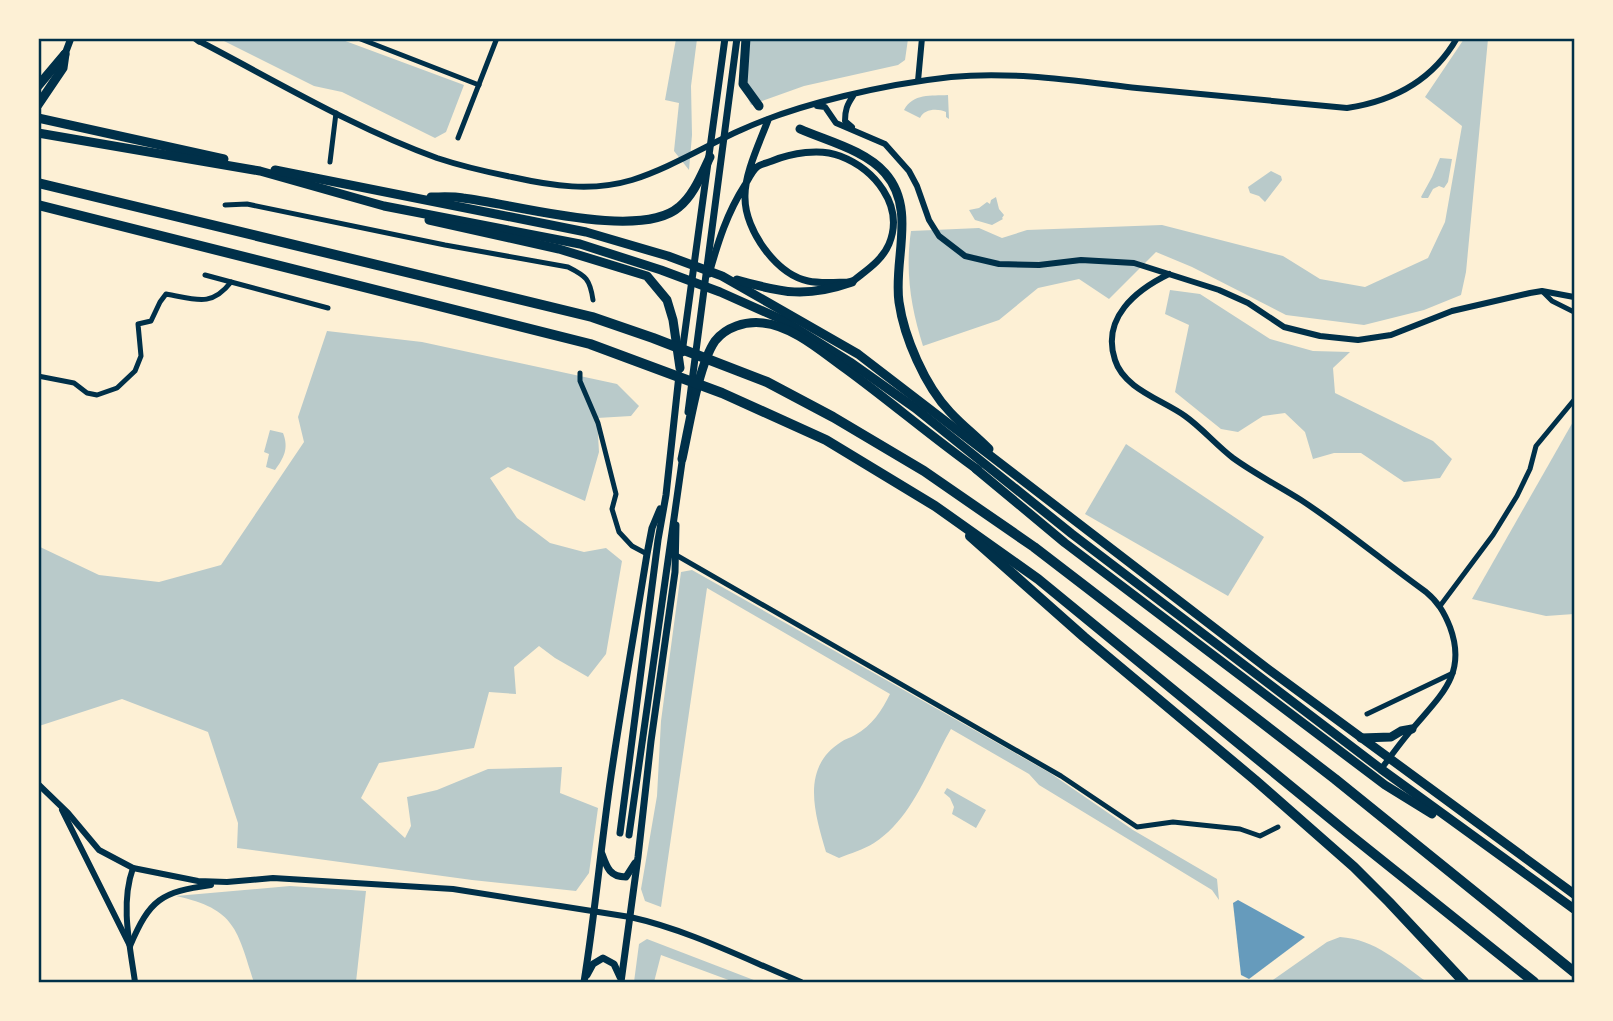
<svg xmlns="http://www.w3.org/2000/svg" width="1613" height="1021" viewBox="0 0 1613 1021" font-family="'DM Sans',sans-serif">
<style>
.green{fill:#b9caca}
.water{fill:#669bbc}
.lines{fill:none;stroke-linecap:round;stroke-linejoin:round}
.minor{stroke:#003049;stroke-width:5}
.tertiary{stroke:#003049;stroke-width:6}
.secondary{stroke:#003049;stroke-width:7}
.trunk{stroke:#003049;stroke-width:9}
.motorway{stroke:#003049;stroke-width:10}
.neatline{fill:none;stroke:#003049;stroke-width:2.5}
</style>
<rect width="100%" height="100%" fill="#fdf0d5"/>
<g class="green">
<polygon points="220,39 340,39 464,85 446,132 435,138 342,92 314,86"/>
<polygon points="676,39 697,39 691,86 692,135 689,170 674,151 679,103 665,100"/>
<polygon points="748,39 908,39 905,60 898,65 804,86 751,105 745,92"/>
<path d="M 1464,39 L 1488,39 L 1466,272 L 1461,295 L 1424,310 L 1364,325 L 1286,315 L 1192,267 L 1156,252 L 1109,299 L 1079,279 L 1038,288 L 999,320 L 923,346 C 911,308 905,272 911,231 L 979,228 L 1002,238 L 1027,230 L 1162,225 L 1283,256 L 1320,279 L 1365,287 L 1428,258 L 1445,222 L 1462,126 L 1425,97 Z"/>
<path d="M 948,95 L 949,119 L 946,117 L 946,112 C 937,108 924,109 920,118 L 904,110 C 913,93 931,96 948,95 Z"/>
<polygon points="1440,158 1452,159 1448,182 1444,188 1439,186 1433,189 1428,198 1422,198 1421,197 1432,177"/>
<polygon points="1271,171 1281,176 1282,180 1265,202 1259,196 1250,193 1248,187"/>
<polygon points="996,197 999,209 1004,215 1002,218 1003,219 992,225 975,220 969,210 979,208 987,202 990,204 991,200"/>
<polygon points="1170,290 1200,294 1270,339 1313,351 1350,352 1333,368 1335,393 1433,441 1452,459 1440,478 1404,482 1361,453 1334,453 1313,459 1305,432 1285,413 1263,416 1238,432 1221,429 1175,392 1189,325 1165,314"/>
<polygon points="327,331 422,342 617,384 639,406 631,416 597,418 599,452 585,501 508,467 490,478 517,518 550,543 584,552 606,548 622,561 606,654 588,677 555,658 539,646 514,667 516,694 489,692 474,748 379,763 361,798 405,838 411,826 407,797 437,790 488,769 562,767 560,793 598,808 589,873 576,891 472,880 237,848 238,823 208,732 122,699 39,726 38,546 99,575 159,582 221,565 304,442 298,417"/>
<polygon points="1574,420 1574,614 1546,616 1472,599"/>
<path d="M 270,430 L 283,433 C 289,448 284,458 275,470 L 266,467 L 269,454 L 264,452 Z"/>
<polygon points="1126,444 1264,537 1228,596 1085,514"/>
<path d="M 692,570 L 1050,773 L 1133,830 L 1217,879 L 1219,900 L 1212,890 L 1039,785 L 1029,774 L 951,729 C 929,767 913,818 874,843 C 863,850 851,853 839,858 L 826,852 C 815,814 800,768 841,742 C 845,739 850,738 855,735 C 872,726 882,710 890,694 L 707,588 L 661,907 L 645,901 L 641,889 L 657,796 L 661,721 L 681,572 Z"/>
<polygon points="947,788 986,810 976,828 952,814 954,807 950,798 944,793"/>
<path d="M 290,886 L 366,891 L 356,982 L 254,982 C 237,930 236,909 176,896 Z"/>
<path d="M 1340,937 C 1375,939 1400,963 1427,982 L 1270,982 L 1327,942 Z"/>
<polygon points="647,939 759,982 734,982 661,955 654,982 634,982 639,944"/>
</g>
<polygon class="water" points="1238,900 1305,937 1249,979 1241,975 1233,903"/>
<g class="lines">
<g class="minor">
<polyline points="358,38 479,85"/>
<polyline points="458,138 497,38"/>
<polyline points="330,162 336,113"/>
<path d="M 225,205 L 247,204 L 445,245 L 568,267 C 586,276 590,279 593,300"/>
<polyline points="205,275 231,282"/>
<polyline points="1542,291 1552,301 1574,312"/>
<polyline points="580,373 580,381 598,423 616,494 612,509 619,532 632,546 647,554"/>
<path d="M 38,376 L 74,383 L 87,393 L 97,395 L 117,388 L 135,371 L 141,356 L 138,324 L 151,321 L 160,302 L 166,294 C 195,299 211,308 231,282 L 328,308"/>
<polyline points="676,555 1061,776 1137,827 1173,822 1240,829 1260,836 1278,827"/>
<polyline points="1440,606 1493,535 1517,496 1530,469 1536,446 1574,400"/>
<polyline points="1367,714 1453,673"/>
</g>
<g class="tertiary">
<path d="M 199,41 C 276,81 354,128 437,158 C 461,166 487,172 512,177 C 552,186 592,192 632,180 C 670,168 705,146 741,130 C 800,103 887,84 951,77 C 1013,71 1076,81 1137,88 C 1207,95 1277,102 1347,108 C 1394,101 1433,80 1457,38"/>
<polyline points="918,81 922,38"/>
<polyline points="817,106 825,107 836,123 885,144 909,171 917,186 929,220 939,236 965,256 999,264 1039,265 1081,260 1134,263 1219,290 1248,303 1284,327 1320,336 1358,340 1391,335 1452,311 1530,293 1542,291 1574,297"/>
<path d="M 852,127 L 845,121 C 845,110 847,105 853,96"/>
<path d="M 1169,274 C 1136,290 1101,318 1115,360 C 1124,389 1163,400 1185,416 C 1202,428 1216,445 1233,458 C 1255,474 1279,486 1301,500 C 1344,528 1384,562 1426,592 C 1438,602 1444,612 1450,627 C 1467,673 1442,694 1414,727 C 1402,740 1392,755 1381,769"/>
<path d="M 38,784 L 68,813 L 99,850 L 133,868 L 198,881 L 227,882 L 273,878 L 453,889 L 630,917 C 689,930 745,959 801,982"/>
<polyline points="62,810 130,946"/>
<path d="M 133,868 C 120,904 130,946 135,982"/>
<path d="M 130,946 C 150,899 161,892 211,885"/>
</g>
<g class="secondary">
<polyline points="195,38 199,41"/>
<polyline points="65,54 71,38"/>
<path d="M 709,274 C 718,242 727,213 745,185 C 748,180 752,171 757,167 C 760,164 767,163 772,161 C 791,153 820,148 840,156 C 874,169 905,205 889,244 C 882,261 865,271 852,282 C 838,282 821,284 808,281 C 776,274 745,230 745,198 C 744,174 760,142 768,120"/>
<polyline points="682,353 725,38"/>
<polyline points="688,412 737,38"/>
<polyline points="620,833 658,540 666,495 679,375"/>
<polyline points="629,835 683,455"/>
<path d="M 602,854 C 607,868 610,877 626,877 L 635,863"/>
<polyline points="587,975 593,964 603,958 614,964 620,977"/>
<path d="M 584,982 C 595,914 601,845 611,776 C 622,701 635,628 647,554 L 652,528 L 660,509"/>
<polyline points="621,982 638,857 651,741 675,572 676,525"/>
</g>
<g class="trunk">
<polyline points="746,38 743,84 759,106"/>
<polyline points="38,86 65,54"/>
<polyline points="38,105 63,68 65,54"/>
<polyline points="38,118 224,159"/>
<path d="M 800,129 C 827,141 865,150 885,173 C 917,209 893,260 899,302 C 904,337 925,386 950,412 C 962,425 976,436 989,449"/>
<polyline points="38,133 260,171 384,206 580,244 661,270 720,292 783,320 850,362 915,408 1072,534 1381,769 1574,909"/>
<polyline points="275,170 586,232 668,256 722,276 858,354 1268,669 1574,894"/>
<path d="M 431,197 C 441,197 452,196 463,198 C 514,204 640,241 679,207 C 694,195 702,173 710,157"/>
<polyline points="429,220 559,249 647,276 667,300 673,320 680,368"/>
<path d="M 737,280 C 783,293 806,298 852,282"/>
<path d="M 682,459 C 689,428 698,366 715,341 C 726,327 745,321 763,323 C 793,326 822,352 846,369 C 891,402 933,438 978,470"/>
<polyline points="976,469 1065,543 1385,785 1432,814"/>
<polyline points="1361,738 1391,737 1401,731 1412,729"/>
</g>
<g class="motorway">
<polyline points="38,183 592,317 653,338 767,382 833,417 924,471 1034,547 1090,590 1335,779 1574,972"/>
<polyline points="38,205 590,344 722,393 826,440 935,506 1038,579 1349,834 1534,982"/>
<polyline points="970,536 1084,637 1255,780 1354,867 1389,902 1464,982"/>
</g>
</g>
<rect width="1613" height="1021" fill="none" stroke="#fdf0d5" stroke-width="80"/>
<rect x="40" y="40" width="1533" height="941" class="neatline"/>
</svg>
